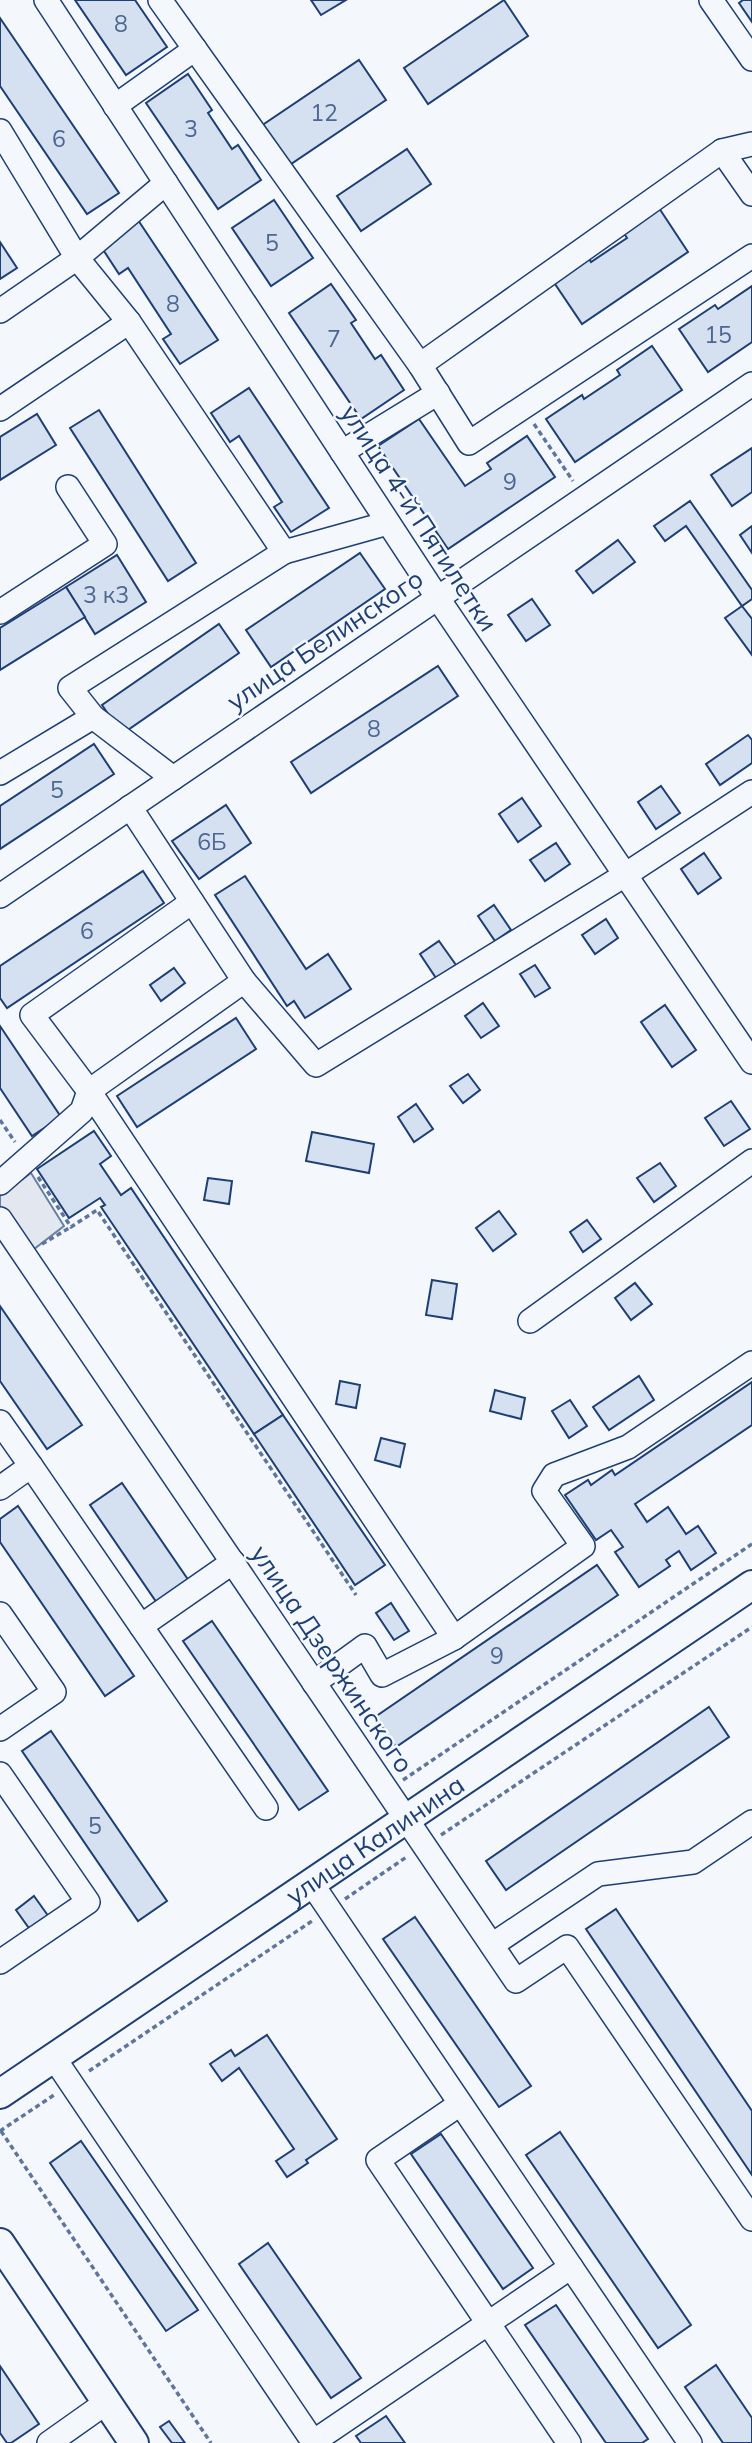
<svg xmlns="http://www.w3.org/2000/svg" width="752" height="2443" viewBox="0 0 752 2443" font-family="Mulish,sans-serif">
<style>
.parking{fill:#e3e8f0;stroke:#687fa3;stroke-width:2}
.building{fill:#d5e0f0;stroke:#1d3f73;stroke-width:2}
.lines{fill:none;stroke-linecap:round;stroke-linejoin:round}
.minor-casing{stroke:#1d3f73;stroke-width:26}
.major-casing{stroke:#1d3f73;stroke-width:32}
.path{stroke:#5e769c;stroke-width:3.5;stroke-dasharray:5 3.5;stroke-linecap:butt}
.minor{stroke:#f4f7fb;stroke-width:23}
.major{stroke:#f4f7fb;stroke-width:28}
.labels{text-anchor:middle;stroke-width:5;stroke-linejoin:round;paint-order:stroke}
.number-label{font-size:23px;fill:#4b6792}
.street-label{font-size:26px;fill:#1d3f73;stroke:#f4f7fb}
</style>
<rect width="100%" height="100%" fill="#f4f7fb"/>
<polygon class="parking" points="31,1173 64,1226 25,1256 0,1219 0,1196"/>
<g class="building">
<polygon points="75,0 135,0 167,47 126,75"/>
<polygon points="311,0 346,0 321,15"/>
<polygon points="504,0 528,36 428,104 404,68"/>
<polygon points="743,0 752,0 752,22 739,3"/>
<polygon points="0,18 119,193 87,214 0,86"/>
<polygon points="359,60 386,100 288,166 261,126"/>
<polygon points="188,74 212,110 208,113 232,149 238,145 261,180 218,209 146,103"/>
<polygon points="407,149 431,184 361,231 337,196"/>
<polygon points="274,200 313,258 271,286 232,228"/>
<polygon points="659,208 688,252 582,324 553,281 588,257 591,262 627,238 623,232"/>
<polygon points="138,220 218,340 180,364 163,339 171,334 128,268 119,274 100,245"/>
<polygon points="0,242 17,268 0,279"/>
<polygon points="331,284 356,320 351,323 375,359 381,355 404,390 361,419 289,313"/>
<polygon points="752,286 752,342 708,372 679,329 715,305 718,309"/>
<polygon points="652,346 682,390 575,462 546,419 582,395 584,399 620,375 617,370"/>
<polygon points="249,388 329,508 291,532 274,507 282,502 239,436 230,442 211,413"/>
<polygon points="99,410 196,563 168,581 70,428"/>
<polygon points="37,414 56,445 0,480 0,437"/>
<polygon points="419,419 465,486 491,469 487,463 527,436 555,477 448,549 378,446"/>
<polygon points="752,448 752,492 732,506 711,475"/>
<polygon points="690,501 752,590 752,599 742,606 686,526 665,541 654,526"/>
<polygon points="752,526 752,553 740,535"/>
<polygon points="618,540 635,562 593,593 576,571"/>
<polygon points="360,553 385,589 271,667 246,630"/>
<polygon points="117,555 146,602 95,634 66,587"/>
<polygon points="66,587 85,617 0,670 0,628"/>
<polygon points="532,599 550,625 526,641 508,615"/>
<polygon points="742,606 752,619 752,655 725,618"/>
<polygon points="219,624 239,653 122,734 102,705"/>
<polygon points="438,666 458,696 311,793 291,762"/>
<polygon points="748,735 752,740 752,763 720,785 706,764"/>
<polygon points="94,744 114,774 0,849 0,806"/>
<polygon points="661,786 680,813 656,829 638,802"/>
<polygon points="522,798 541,826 518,842 499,814"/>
<polygon points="226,805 251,843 199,879 172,841"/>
<polygon points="556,843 570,864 545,881 530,860"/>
<polygon points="704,853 721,878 698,894 681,869"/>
<polygon points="143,871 164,903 7,1008 0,998 0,966"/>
<polygon points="245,876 306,969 328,954 351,989 305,1018 294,1001 287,1006 215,895"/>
<polygon points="494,905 511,930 495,941 478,916"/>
<polygon points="606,919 618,938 595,954 582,935"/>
<polygon points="439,941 456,965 436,978 420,954"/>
<polygon points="535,965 550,988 535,997 520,974"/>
<polygon points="174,968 185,983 161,1001 150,985"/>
<polygon points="483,1003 499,1026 481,1038 465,1016"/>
<polygon points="665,1005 696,1050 672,1067 641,1022"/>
<polygon points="236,1018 256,1049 137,1127 117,1096"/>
<polygon points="0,1026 61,1117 32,1136 0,1088"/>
<polygon points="468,1074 480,1090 463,1103 450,1086"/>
<polygon points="731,1101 750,1129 724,1146 705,1118"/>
<polygon points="416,1104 433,1129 414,1142 398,1117"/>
<polygon points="94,1131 111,1156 100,1164 121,1195 131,1188 283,1415 254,1434 101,1207 105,1205 100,1198 69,1218 37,1169"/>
<polygon points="312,1132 374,1144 369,1173 306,1161"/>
<polygon points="660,1163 676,1186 654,1202 637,1178"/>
<polygon points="208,1178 232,1181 229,1204 204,1200"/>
<polygon points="499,1211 516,1234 493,1251 476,1228"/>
<polygon points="587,1220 601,1239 583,1252 570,1232"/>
<polygon points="432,1280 457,1284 452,1319 426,1315"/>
<polygon points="635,1283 652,1304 631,1320 615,1298"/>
<polygon points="0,1306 82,1425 47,1449 0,1381"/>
<polygon points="639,1376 654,1400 609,1430 593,1407"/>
<polygon points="340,1381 360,1385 356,1408 336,1404"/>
<polygon points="752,1382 752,1425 635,1504 647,1522 668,1507 686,1534 698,1526 716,1553 691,1570 679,1551 666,1560 670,1566 639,1587 615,1552 623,1547 611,1530 596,1540 565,1495 588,1480 591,1485 612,1470 615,1475"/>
<polygon points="495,1390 525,1398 521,1419 490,1411"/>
<polygon points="570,1400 587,1426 569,1438 552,1411"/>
<polygon points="283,1415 385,1565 355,1585 254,1434"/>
<polygon points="381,1438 405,1444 400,1467 375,1460"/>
<polygon points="122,1483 189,1581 157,1603 90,1505"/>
<polygon points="18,1506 134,1676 105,1696 0,1542 0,1519"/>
<polygon points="597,1565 618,1595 396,1747 375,1717"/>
<polygon points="391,1603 409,1631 394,1640 376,1613"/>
<polygon points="212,1621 328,1791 299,1810 183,1641"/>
<polygon points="709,1707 729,1737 506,1890 486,1861"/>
<polygon points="51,1731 167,1901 138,1921 22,1751"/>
<polygon points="34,1896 49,1917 31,1931 16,1910"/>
<polygon points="616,1909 752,2111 752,2175 586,1929"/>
<polygon points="415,1917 531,2086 499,2107 383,1939"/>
<polygon points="267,2035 337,2139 306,2160 308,2163 287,2177 276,2161 294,2149 239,2068 222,2081 210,2064 231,2050 235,2056"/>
<polygon points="560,2132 691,2325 658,2348 526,2155"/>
<polygon points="441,2134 533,2268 503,2289 411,2154"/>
<polygon points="81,2141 198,2310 166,2331 50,2163"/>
<polygon points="268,2243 361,2378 331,2398 239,2264"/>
<polygon points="556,2305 648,2439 642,2443 606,2443 525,2325"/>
<polygon points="716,2365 752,2418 752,2443 723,2443 685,2387"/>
<polygon points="0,2366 39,2424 11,2443 7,2443 0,2433"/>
<polygon points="386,2416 405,2443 361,2443 356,2436"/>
<polygon points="169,2421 185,2443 172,2443 160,2427"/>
</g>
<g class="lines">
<g class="minor-casing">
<g id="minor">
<polyline points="46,0 437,597 752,1062"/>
<polyline points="160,0 420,365 469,443 752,256"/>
<polyline points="711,0 752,59"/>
<polyline points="115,106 195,49"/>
<polyline points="0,131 77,258 129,322 284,552 70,688 93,717 0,773"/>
<polyline points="722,151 752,194"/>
<polyline points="0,311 77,258 166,183"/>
<polyline points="420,365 722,151 752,144"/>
<polyline points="0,409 129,322"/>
<polyline points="342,452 438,393"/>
<polyline points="284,552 388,523"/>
<polyline points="0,612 105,544 68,487"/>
<polyline points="93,717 173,778"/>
<polyline points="130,807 244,981 316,1065 625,875 752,792"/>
<polyline points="0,896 752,384"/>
<polyline points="192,902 32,1015 89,1091 454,1638"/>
<polyline points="0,1183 82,1111 89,1091 244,981"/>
<polyline points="0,1219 516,1981 567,1947 752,2219"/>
<polyline points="530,1321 752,1161"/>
<polyline points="0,1422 31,1466"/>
<polyline points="0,1488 31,1466 266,1808"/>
<polyline points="0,1614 54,1692 0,1729"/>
<polyline points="141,1626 233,1562"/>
<polyline points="314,1683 365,1646 382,1675 454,1638 583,1546 544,1491 554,1475 628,1447 752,1363"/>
<polyline points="0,1774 88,1902 0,1962"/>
<polyline points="312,1884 690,2443"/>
<polyline points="492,1945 598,1874 693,1862 752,1822"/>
<polyline points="54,2058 314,2443"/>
<polyline points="460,2104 378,2160 569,2443"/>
<polyline points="313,2442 571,2267"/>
<polyline points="49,2443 107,2402"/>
</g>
</g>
<g class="major-casing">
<g id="major">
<path id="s1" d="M 0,2094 L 752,1585"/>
<polyline points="0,2243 134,2443"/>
</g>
</g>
<g class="path">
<polyline points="534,424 573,481"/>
<polyline points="0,1120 15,1142"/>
<polyline points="38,1177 71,1227 97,1210 356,1595"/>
<polyline points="42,1244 71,1227"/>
<polyline points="403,1780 752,1544"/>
<polyline points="441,1835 752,1627"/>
<polyline points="345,1899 408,1856"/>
<polyline points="89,2071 312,1921"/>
<polyline points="0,2131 54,2095"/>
<polyline points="1,2131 211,2443"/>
</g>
<use href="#minor" class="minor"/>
<use href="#major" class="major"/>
</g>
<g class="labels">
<g class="number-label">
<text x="121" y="32">8</text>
<text x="324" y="121">12</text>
<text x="191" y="137">3</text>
<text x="59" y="147">6</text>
<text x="272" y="251">5</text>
<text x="173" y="312">8</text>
<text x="718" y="343">15</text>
<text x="334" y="347">7</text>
<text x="510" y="490">9</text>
<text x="106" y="603">3 к3</text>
<text x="374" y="737">8</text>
<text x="57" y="798">5</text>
<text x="212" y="850">6Б</text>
<text x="87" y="939">6</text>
<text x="497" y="1664">9</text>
<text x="95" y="1834">5</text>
</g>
<g class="street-label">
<text transform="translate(419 518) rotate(57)" y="9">улица 4-й Пятилетки</text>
<text transform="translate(325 640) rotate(-34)" y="9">улица Белинского</text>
<text transform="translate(332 1659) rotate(56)" y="9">улица Дзержинского</text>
<text dy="9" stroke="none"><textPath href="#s1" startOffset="453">улица Калинина</textPath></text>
</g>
</g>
</svg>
